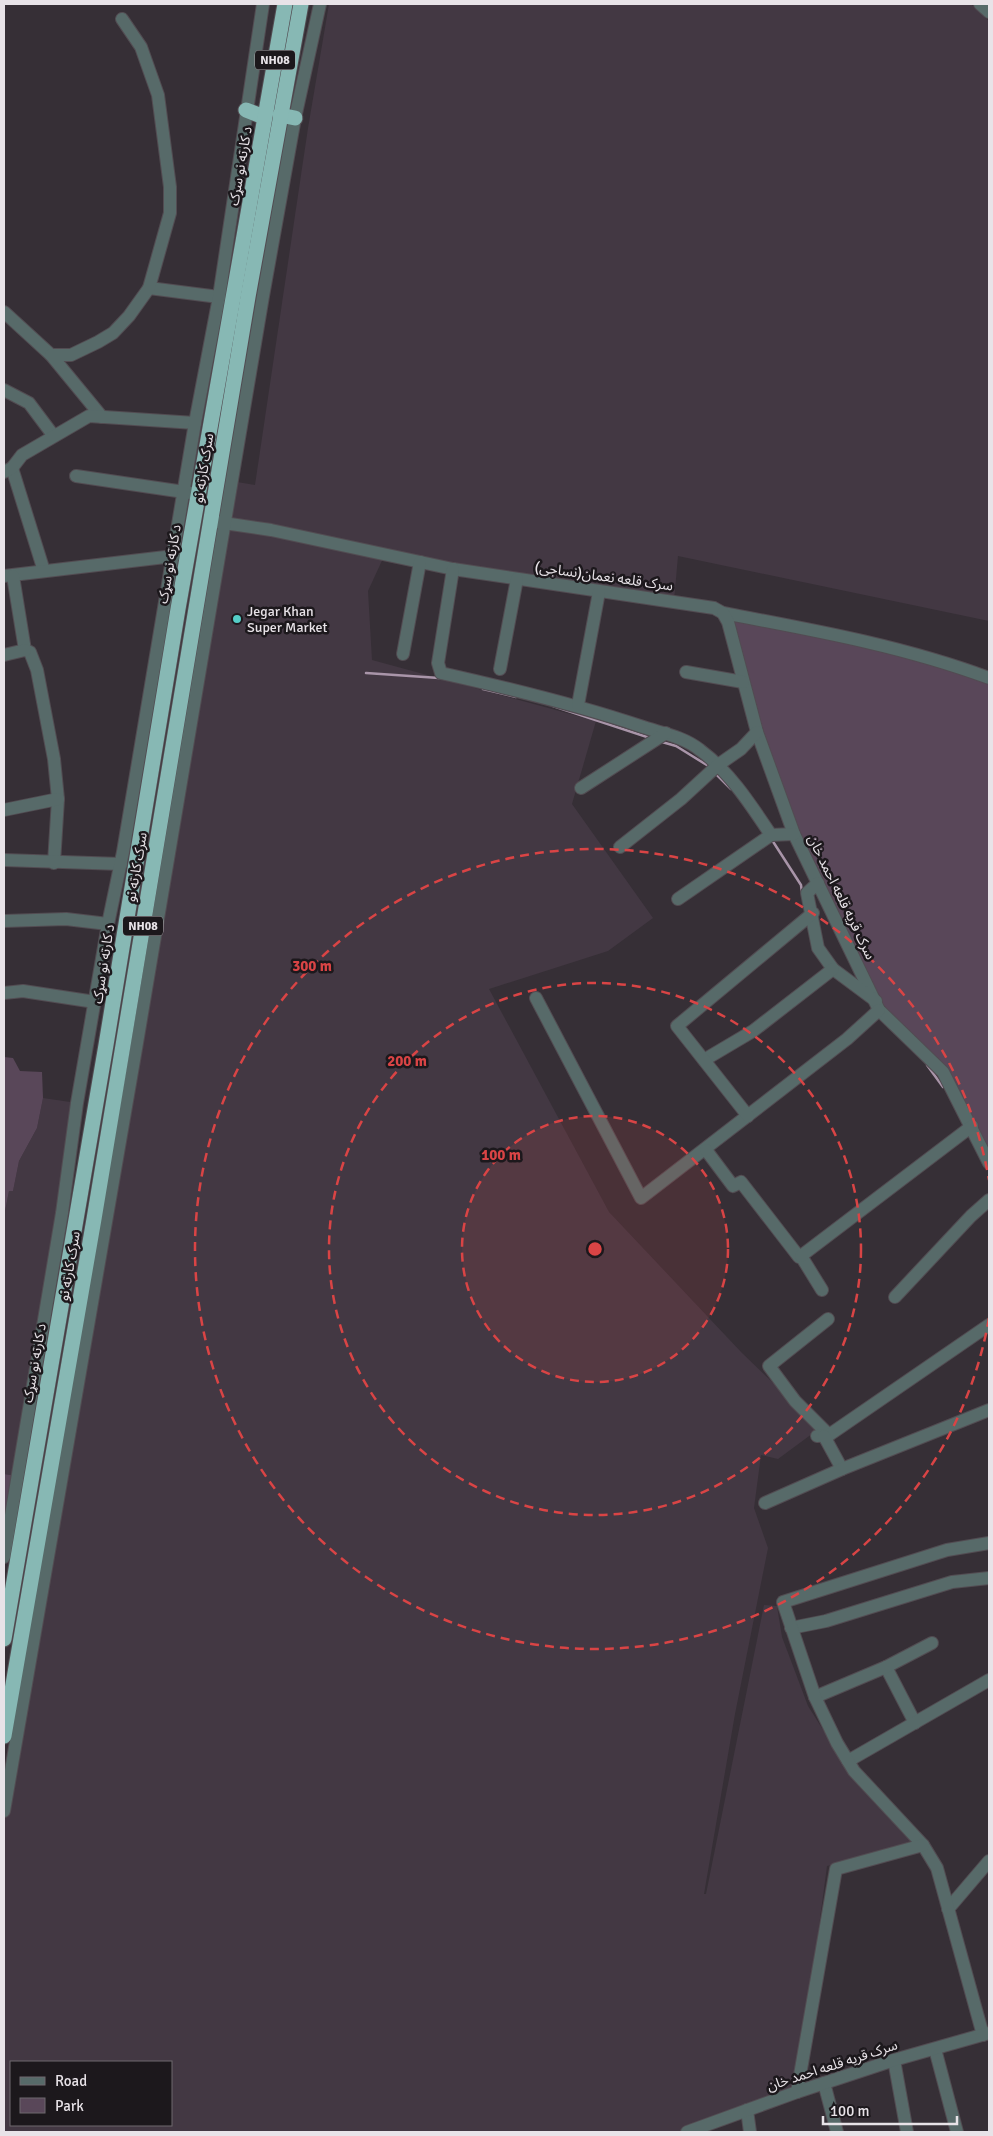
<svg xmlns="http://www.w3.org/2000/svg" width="993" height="2136" viewBox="0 0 993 2136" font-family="Signika,'Noto Sans Arabic',sans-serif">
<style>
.built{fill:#433843;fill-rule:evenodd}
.green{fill:#594759}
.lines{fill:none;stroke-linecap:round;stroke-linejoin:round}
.stream{stroke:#a995a9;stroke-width:2.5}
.minor-casing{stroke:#524c52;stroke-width:14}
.highway-casing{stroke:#524c52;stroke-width:17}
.minor{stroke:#576a69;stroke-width:12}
.highway{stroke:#87b8b4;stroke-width:15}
.ring{fill:none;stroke:#d94445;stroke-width:2.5;stroke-dasharray:9 6}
.poi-dot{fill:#54cdc7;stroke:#1c181c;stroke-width:2}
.labels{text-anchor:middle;stroke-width:5;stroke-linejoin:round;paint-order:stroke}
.shield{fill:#1c181c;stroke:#aba6ab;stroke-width:1}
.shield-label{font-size:12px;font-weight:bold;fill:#e8e3e8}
.street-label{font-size:14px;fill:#e8e3e8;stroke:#1c181c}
.poi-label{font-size:14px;fill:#e8e3e8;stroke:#1c181c;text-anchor:start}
.centre{fill:#d94445;stroke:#1c181c;stroke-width:2.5}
.ring-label{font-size:15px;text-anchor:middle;font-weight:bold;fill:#d94445;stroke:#1c181c;stroke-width:5;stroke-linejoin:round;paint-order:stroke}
</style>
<rect width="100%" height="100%" fill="#362f36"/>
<g class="built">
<path d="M 329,4 L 971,4 L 989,21 L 989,621 L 678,556 L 674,601 L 385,554 L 368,591 L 372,660 L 596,721 L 572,804 L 653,918 L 608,951 L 489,989 L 609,1212 L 742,1353 L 820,1428 L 778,1459 L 761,1455 L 754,1508 L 768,1548 L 735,1714 L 704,1894 L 706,1894 L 764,1605 L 777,1606 L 782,1637 L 808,1706 L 849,1771 L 923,1845 L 827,1866 L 797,2092 L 687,2132 L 4,2132 L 4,1811 L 231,481 L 255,485 L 308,128 ZM 11,2062 L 171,2062 L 171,2125 L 11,2125 Z"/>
<polygon points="43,1098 77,1103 17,1476 4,1474 4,1216 9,1191 13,1191 19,1161 37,1128"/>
</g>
<g class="green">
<polygon points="723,613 989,678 989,1163 943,1072 879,1010 794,834"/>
<polygon points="4,1057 13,1058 20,1071 42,1072 43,1098 37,1128 19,1161 13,1191 9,1191 4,1216"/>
<polygon points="4,1474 17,1476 4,1557"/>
</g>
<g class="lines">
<g class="stream">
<polyline points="366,673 439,678"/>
<polyline points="483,689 516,697"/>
<polyline points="553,706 650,738"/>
<polyline points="662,742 676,746 710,767"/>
<polyline points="715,773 731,789"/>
<polyline points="772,840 801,885 802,893"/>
<polyline points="927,1065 943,1087"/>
</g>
<g class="minor-casing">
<g id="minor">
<polyline points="980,4 989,12"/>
<polyline points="149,288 219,297"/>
<polyline points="4,312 51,355 102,417"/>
<polyline points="51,355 71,355 98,342 113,333 129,316 149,288 170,213 170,187 158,95 141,47 122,19"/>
<polyline points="4,390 29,403 53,435"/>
<polyline points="12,468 44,571"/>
<polyline points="4,472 12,468 22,455 89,416 195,423"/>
<polyline points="76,476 191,493"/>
<path d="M 217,522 L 271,530 L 453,569 L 714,608 L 723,613 C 813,630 903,646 989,678"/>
<path d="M 453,569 L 438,663 L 441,673 C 508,688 575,704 640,726 C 660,733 683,736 700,750 C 729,771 751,805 771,835"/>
<polyline points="4,576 174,556"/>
<polyline points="13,576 25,650 30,652 37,670 54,759 58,799 54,863"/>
<polyline points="723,613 728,622 757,732 794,834 879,1010 943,1072 989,1163"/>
<polyline points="403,654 420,562"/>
<polyline points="4,655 25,650"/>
<polyline points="500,669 517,579"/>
<polyline points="686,672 743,682"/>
<polyline points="578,705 599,592"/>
<polyline points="581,788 666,733"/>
<polyline points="4,810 58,799"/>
<polyline points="620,847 681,799 718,765 741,749 757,732"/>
<polyline points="4,860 121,864"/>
<polyline points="818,883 807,893 818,948 833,969 876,1001"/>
<polyline points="678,899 771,835 794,834"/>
<polyline points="4,921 66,919 108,924"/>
<polyline points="4,993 23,991 95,1002"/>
<polyline points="536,998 641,1198 847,1039 879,1010"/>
<polyline points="704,1060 753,1031 833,969"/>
<polyline points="748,1116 677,1026 813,913"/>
<polyline points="706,1150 733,1186 741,1182 799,1257 801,1256 822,1290"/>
<polyline points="801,1256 972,1126"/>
<polyline points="895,1297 971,1216 989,1200"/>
<polyline points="828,1319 769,1366 795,1401 829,1435"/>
<polyline points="817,1436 829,1435 989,1325"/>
<polyline points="824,1436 842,1469"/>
<polyline points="765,1503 842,1469 989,1410"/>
<polyline points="4,1557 62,1213 77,1103 108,924 123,852 195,423 219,297 263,4"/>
<polyline points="791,1628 826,1621 952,1582 989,1578"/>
<polyline points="886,1667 915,1723"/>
<polyline points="815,1697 886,1667 932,1643"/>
<polyline points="848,1761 989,1680"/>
<polyline points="4,1811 137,1043 263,296 295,118 320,4"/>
<polyline points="948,1909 989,1861"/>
<polyline points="983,2035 937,1868 923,1845 854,1771 837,1743 815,1697 783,1602 947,1550 989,1543"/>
<polyline points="935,2049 957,2132"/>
<polyline points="894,2060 907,2132"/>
<polyline points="824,2083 837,2132"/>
<polyline points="797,2092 836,1869 923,1845"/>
<polyline points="747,2110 750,2132"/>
<polyline points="687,2132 797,2092 894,2060 989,2033"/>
</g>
</g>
<g class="highway-casing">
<g id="highway">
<polyline points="246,110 264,117"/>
<polyline points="280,115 295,118"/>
<polyline points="4,1639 106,1045 178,609 285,4"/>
<polyline points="4,1736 94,1219 248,297 301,4"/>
</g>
</g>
<use href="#minor" class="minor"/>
<use href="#highway" class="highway"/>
</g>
<circle cx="595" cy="1249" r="133" fill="#d94445" fill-opacity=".12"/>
<g class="ring">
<circle cx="595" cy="1249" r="133"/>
<circle cx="595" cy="1249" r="266"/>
<path d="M989 1318A400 400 0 1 1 989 1180"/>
</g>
<circle class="poi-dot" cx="237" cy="619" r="5"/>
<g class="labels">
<g class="shield">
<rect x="255" y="50.5" width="40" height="19" rx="4"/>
<rect x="123" y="916.5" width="40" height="19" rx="4"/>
</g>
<g class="shield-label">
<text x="275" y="64">NH08</text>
<text x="143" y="930">NH08</text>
</g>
<g class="street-label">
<text transform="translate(240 166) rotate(-80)" y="5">د کارته نو سړک</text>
<text transform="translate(203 468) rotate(-81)" y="5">سرک کارته نو</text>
<text transform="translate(169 564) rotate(-80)" y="5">د کارته نو سړک</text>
<text transform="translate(604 576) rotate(8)" y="5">سرک قلعه نعمان(نساجی)</text>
<text transform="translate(136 867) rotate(-80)" y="5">سرک کارته نو</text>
<text transform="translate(842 897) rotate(64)" y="5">سرک قریه قلعه احمد خان</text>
<text transform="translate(103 964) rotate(-81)" y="5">د کارته نو سړک</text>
<text transform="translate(69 1266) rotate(-80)" y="5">سرک کارته نو</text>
<text transform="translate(34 1363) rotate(-80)" y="5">د کارته نو سړک</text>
<text transform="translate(832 2065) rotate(-18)" y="5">سرک قریه قلعه احمد خان</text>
</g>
<g class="poi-label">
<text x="247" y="616">Jegar Khan<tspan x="247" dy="16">Super Market</tspan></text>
</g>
</g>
<circle cx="595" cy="1249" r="8" class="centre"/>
<g class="ring-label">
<text x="312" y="971">300 m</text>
<text x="407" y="1066">200 m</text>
<text x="501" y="1160">100 m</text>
</g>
<rect width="993" height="2136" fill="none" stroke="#e8e3e8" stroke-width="10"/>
<rect x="10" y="2061" width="162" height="65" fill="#1c181c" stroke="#6e696e"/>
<rect x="20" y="2077" width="25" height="8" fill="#576a69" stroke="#6e696e"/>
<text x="55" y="2086" font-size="15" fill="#e8e3e8">Road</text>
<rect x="20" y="2098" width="25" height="15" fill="#594759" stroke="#6e696e"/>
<text x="55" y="2111" font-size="15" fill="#e8e3e8">Park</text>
<path d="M823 2116v8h134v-8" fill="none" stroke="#e8e3e8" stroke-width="2.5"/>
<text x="830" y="2116" font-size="15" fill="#e8e3e8" stroke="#1c181c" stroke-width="4" paint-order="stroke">100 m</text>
</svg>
